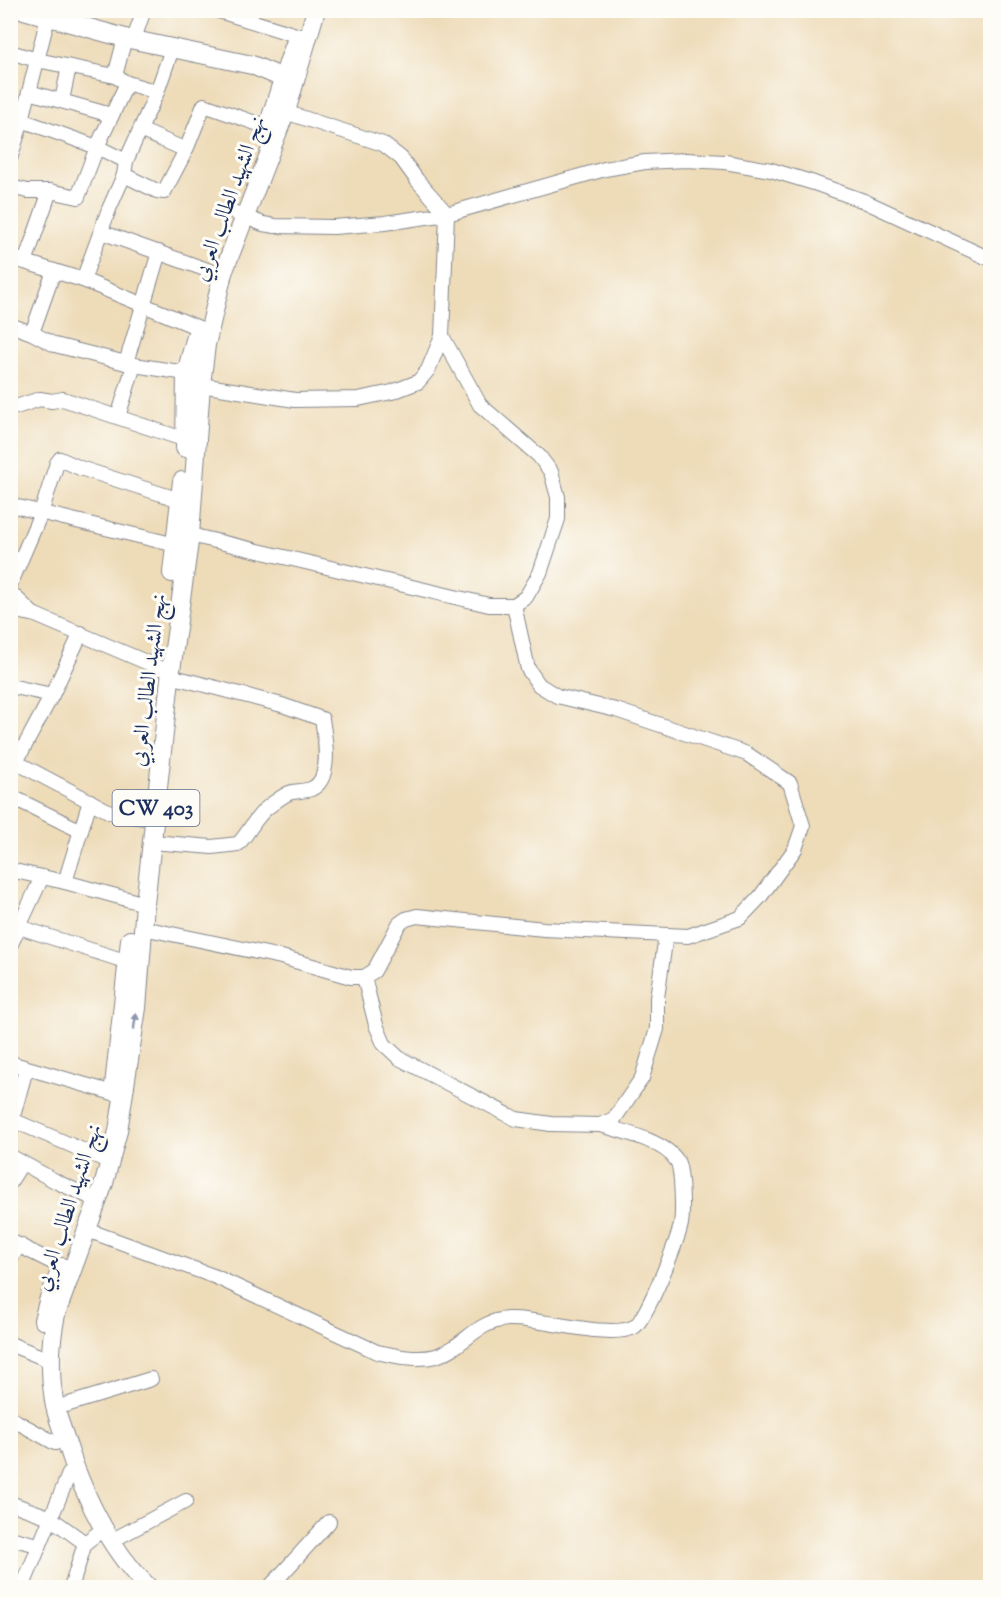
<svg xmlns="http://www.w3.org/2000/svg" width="1001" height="1598" viewBox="0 0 1001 1598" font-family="'Sorts Mill Goudy',Amiri,serif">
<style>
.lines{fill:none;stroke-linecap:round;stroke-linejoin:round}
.minor-casing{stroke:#84868c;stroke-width:16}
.major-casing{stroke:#84868c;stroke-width:20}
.minor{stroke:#fff;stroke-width:14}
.major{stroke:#fff;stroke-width:18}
.oneway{fill:#8d97ae}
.labels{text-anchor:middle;stroke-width:6;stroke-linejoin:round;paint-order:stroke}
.shield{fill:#fdfcf7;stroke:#5f6c8c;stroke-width:1.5}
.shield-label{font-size:21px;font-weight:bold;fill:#1b2f5e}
.street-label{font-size:22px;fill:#1b2f5e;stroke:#fdfcf7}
</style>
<rect width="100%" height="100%" fill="#fdfcf7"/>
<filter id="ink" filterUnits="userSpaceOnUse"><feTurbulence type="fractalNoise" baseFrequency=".0167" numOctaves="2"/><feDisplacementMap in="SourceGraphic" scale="12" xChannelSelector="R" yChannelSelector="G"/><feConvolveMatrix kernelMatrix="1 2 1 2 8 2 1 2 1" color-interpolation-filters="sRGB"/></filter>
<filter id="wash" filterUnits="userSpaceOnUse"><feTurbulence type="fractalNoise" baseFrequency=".008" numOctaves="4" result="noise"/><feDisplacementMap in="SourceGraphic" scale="24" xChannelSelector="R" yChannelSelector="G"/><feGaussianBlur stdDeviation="1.35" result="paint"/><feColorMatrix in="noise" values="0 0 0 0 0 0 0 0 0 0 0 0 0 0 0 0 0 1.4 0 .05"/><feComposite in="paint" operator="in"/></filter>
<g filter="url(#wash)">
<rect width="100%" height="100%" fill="#eedcb9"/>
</g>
<g filter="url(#ink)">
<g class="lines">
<g class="minor-casing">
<g id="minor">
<polyline points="216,10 299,36"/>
<polyline points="134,39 144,10"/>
<polyline points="10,52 37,60 115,76 127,83 157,92"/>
<polyline points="115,76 125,38"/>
<polyline points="29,92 111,115"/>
<polyline points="62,100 69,67"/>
<polyline points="10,116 97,147 126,161"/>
<polyline points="140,130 186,150"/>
<polyline points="10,159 22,120 48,17"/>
<polyline points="124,175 157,191 164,192 186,150 204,105 267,127"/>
<polyline points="10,187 28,191 50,191 25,262 83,280 199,328"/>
<polyline points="50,191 78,197 97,147 127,83"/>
<polyline points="236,213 263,224 275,226 334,227 385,223 447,214 605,169 645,162 686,160 725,162 771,170 814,183 864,201 990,259"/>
<polyline points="101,232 213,272"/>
<polyline points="10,257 25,262"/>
<polyline points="83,280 109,209 124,175 126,161 157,92 172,49"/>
<polyline points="10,325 32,333 55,345 134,365 186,373 201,385 295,400 358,399 392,392 418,382 428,370 442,336"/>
<polyline points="32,333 54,271"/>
<polyline points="126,363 159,252"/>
<polyline points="10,409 40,399 52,401 63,399 186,440"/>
<polyline points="118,417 134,365"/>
<polyline points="10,505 176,545"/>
<polyline points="190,535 489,605 514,605 526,597 540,573 558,519 558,497 551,472 539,456 480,405 442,336 447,214 417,180 401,158 383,144 285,112"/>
<polyline points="10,585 41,513 57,463 60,459 80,468 180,500"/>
<polyline points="10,592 33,614 160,668"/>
<polyline points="10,610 33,614"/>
<polyline points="10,686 52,695 81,633"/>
<polyline points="10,759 110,812 142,818"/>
<polyline points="16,762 52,695"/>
<polyline points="10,796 81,831"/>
<path d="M 152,842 L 212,847 L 238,844 C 249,833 255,817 268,807 C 275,802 284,794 292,792 C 298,791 305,791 311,789 C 333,780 325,737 322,719 L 282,705 L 170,676"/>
<polyline points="10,870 65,882 145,904"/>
<polyline points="65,882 90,801"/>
<polyline points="19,927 128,962"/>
<polyline points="143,928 281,957 351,977 364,977 374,971 399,924 406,919 417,916 544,929 688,936 740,918 760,897 795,849 803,826 790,783 747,754 616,710 557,696 539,685 528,669 514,605"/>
<polyline points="10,946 42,877"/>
<polyline points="364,977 376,1025 384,1044 399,1058 516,1119 551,1124 600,1125 614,1119 642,1078 657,1029 657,998 666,935"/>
<polyline points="10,1063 113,1093"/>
<polyline points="10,1119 101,1158"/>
<polyline points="12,1120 26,1069"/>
<polyline points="10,1156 57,1182 90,1197"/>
<polyline points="10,1182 22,1163"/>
<path d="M 87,1230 L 216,1277 L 377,1352 C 395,1356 417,1361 436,1356 C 463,1348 476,1321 508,1319 C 539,1317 609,1340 634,1327 C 646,1321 678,1239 681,1224 C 683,1213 682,1169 677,1161 C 665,1141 621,1131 600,1125"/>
<polyline points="10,1241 62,1267"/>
<polyline points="10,1259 20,1245"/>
<polyline points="10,1344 51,1361"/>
<polyline points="56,1408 151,1379"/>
<polyline points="10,1418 55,1443"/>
<polyline points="10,1503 49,1517 85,1543 98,1533"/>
<polyline points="10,1538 38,1545"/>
<polyline points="111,1541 186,1501"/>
<polyline points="22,1588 69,1474"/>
<polyline points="71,1588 85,1543"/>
<polyline points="269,1588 329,1522"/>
</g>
</g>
<g class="major-casing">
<g id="major">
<polyline points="24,10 125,38 252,65 283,78 295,80"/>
<polyline points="270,120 289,60 296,41"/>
<polyline points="185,448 186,373 197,333"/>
<polyline points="172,573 182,481"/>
<polyline points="114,1086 130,940"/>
<polyline points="43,1320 49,1298 62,1267"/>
<path d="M 149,1588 C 108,1548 83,1494 66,1441 C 62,1428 56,1415 54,1401 C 49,1372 50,1343 56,1314 L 104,1183 L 118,1131 L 137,1008 L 145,904 L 171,670 L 190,535 L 201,385 L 206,345 L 223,273 L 287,108 L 316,10"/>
</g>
</g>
<use href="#minor" class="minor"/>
<use href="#major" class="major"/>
</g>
<defs><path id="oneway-solid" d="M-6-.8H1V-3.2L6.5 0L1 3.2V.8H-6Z" transform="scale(1.5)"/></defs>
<use class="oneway" href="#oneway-solid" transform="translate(135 1021) rotate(-82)"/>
</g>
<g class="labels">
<rect class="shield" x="112.5" y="790" width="87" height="36" rx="4.5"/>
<g class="shield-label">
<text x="156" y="815">CW 403</text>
</g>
<g class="street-label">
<text transform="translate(228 198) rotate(-70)" y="8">نهج الشهيد الطالب العربي</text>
<text transform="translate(147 680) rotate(-83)" y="8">نهج الشهيد الطالب العربي</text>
<text transform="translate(67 1207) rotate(-72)" y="8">نهج الشهيد الطالب العربي</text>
</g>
</g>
<rect width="1001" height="1598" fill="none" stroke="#fdfcf7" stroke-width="36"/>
</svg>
